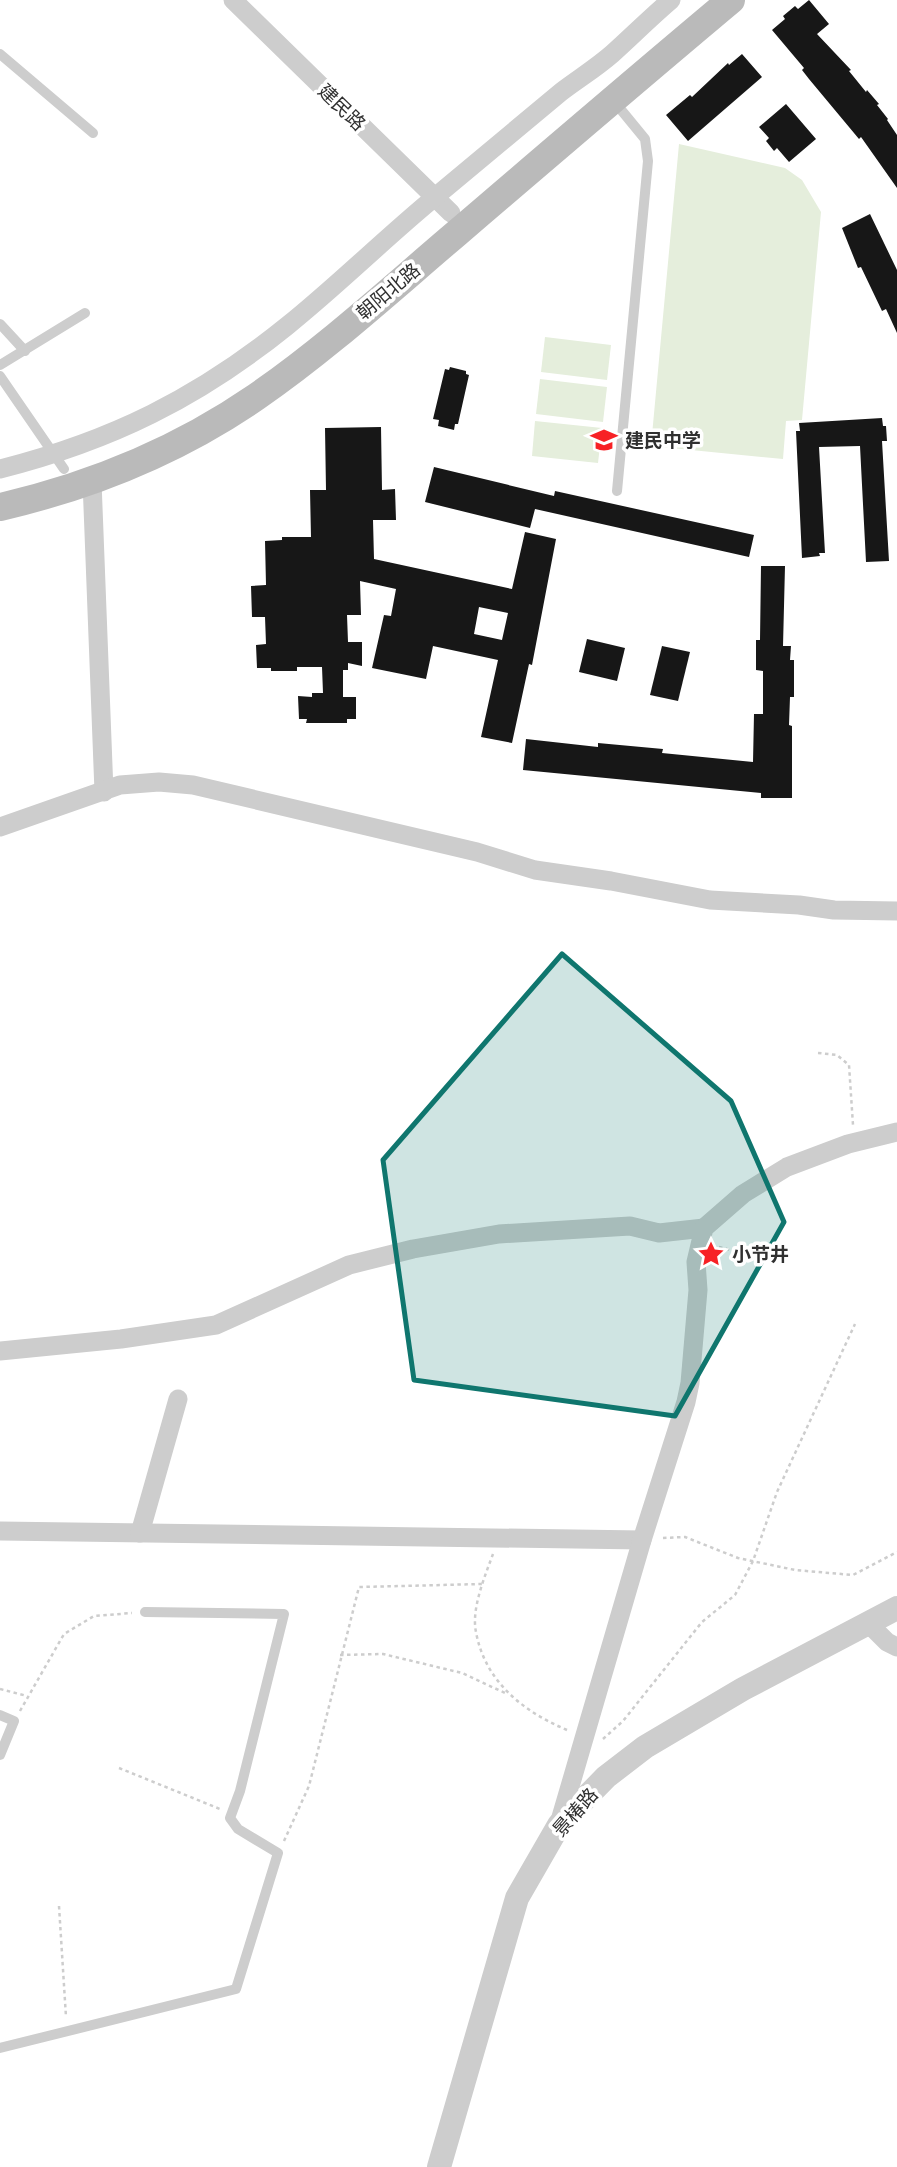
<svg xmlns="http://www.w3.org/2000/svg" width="897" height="2167" viewBox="0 0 897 2167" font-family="'DM Sans','Noto Sans SC',sans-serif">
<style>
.green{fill:#e5eedc}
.building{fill:#171717;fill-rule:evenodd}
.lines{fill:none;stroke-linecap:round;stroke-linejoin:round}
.path{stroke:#cdcdcd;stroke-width:2.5;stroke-dasharray:3.5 3.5;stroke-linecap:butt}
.service{stroke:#cdcdcd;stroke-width:10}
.minor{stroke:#cdcdcd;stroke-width:19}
.tertiary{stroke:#cdcdcd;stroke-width:24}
.secondary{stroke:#bababa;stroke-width:28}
.marked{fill:#0f766e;fill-opacity:0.2;stroke:#0f766e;stroke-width:5;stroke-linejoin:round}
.labels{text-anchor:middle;stroke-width:7;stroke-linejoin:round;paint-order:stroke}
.street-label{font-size:19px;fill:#303030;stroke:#fff}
.poi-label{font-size:19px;font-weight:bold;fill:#303030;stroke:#fff;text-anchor:start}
</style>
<rect width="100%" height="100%" fill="#fff"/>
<g class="green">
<polygon points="679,144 785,168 802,180 821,212 802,420 786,421 783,459 651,446"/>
<polygon points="545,337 611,345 607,380 541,372"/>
<polygon points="540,379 607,387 603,422 536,414"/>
<polygon points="535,421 602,428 598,463 532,456"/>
</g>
<g class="building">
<polygon points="809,0 829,24 817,34 851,70 849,71 866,92 867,90 879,104 877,105 888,119 887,120 897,135 897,188 861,137 859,139 809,79 802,70 804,68 772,30 785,19 783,16 795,6 798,9"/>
<polygon points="742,54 762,77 688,141 666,115 690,95 692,97 728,63 729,65"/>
<polygon points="786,104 816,139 789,162 777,148 774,151 766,141 769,138 759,127"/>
<polygon points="870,214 897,270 897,333 886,309 882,311 861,267 858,268 842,228"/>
<polygon points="450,367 466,371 466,374 469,375 458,424 455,424 454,430 438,426 439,420 433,419 445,369 449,370"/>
<polygon points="882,418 883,426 886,426 887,441 882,441 889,561 866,562 860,446 819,447 825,553 819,553 820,556 802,558 796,431 800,431 799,423"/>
<path d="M 381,427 L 382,490 L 395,489 L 396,520 L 373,520 L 374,559 L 512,589 L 525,532 L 556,539 L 532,665 L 529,664 L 512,743 L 481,737 L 498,660 L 433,646 L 426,679 L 372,668 L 384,615 L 391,616 L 396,589 L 360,581 L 361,615 L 347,615 L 348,642 L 362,642 L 362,666 L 348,663 L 348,670 L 343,670 L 343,697 L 356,697 L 356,719 L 347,719 L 347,723 L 306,723 L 307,719 L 299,719 L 298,696 L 312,697 L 312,693 L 323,693 L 322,667 L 297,667 L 297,671 L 271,671 L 271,668 L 257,668 L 256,645 L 266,644 L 265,617 L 252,617 L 251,586 L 266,585 L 265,541 L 282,540 L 282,537 L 311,537 L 310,490 L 326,490 L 325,428 ZM 479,607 L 508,613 L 502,640 L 474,634 Z"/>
<polygon points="434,467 554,496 555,491 754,535 749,557 535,509 530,528 425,502"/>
<polygon points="761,566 785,566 783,646 791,646 790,660 794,660 794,697 790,697 789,725 792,726 792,798 761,798 761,793 523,770 526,739 598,747 598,743 663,749 662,753 753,762 754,714 763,714 763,671 756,670 756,640 760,640"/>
<polygon points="587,639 625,648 617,681 579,672"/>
<polygon points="662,646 690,652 678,701 650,695"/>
</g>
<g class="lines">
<g class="path">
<polyline points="818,1053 837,1055 849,1065 853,1125"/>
<polyline points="719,1247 777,1262"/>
<polyline points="663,1538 685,1537 738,1558 795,1570 853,1575 897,1552"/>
<path d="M 493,1554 C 485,1576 471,1609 476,1632 C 485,1682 524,1712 567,1730"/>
<polyline points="340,1655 383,1654 462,1673 505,1693"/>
<polyline points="0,1689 27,1696"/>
<polyline points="20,1711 64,1634 94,1616 132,1613"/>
<polyline points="603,1739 623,1721 702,1622 735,1595 753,1561 777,1492 855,1324"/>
<polyline points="119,1768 220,1809"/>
<polyline points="284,1841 309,1786 359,1587 483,1584"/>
<polyline points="59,1906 66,2017"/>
</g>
<g class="service">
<polyline points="0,54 93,133"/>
<polyline points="613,100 645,139 648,161 617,491"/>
<polyline points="0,324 25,351"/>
<polyline points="0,365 85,313"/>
<polyline points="0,376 64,469"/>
<polyline points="0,1715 14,1721 0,1755"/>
<polyline points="0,2048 236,1989 278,1853 238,1829 230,1818 240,1791 284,1614 145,1612"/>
</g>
<g class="minor">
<polyline points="233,0 451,213"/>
<path d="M 0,469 C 111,441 198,398 287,326 C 338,285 384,239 435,197 C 477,162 519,127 561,92 C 578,79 596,68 612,54 C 632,36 651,17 671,0"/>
<polyline points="92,481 104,792"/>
<polyline points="0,827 120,785 159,782 193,785 477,852 535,870 611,881 710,900 799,905 834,910 897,911"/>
<polyline points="0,1351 121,1339 216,1325 349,1265 413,1249 499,1234 630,1226 659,1233 704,1228"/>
<polyline points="0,1531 642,1540"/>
<polyline points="140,1533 178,1399"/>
<polyline points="869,1624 887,1642 897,1647"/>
<polyline points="559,1824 642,1540 686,1402 690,1383 698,1290 696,1262 704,1228 743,1194 787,1167 848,1144 897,1132"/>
</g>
<polyline class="tertiary" points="439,2167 517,1898 559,1825 606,1777 645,1747 743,1689 897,1608"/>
<path class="secondary" d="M 0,507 C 91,486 179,450 256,397 C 327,348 391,289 457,233 C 548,155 639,77 731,0"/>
</g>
<path class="marked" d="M 562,954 L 731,1101 L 784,1222 L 675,1416 L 414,1380 L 383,1160 Z"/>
<defs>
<g id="school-bare" transform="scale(2.1)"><path d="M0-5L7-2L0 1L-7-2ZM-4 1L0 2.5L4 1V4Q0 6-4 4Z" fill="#f72125" stroke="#fff" stroke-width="2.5" paint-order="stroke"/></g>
<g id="sight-bare" transform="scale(2.1)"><path d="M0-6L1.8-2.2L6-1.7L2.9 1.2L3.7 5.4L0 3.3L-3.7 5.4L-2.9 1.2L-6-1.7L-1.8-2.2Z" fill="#f72125" stroke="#fff" stroke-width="2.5" paint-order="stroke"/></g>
</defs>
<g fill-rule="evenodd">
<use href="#school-bare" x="604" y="440"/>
<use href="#sight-bare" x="711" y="1254"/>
</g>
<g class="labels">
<g class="street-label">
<text transform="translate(342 107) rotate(44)" y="7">建民路</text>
<text transform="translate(388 291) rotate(-40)" y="7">朝阳北路</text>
<text transform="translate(575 1812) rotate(-49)" y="7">景椿路</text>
</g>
<g class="poi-label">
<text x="625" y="447">建民中学</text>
<text x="732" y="1261">小节井</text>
</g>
</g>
</svg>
